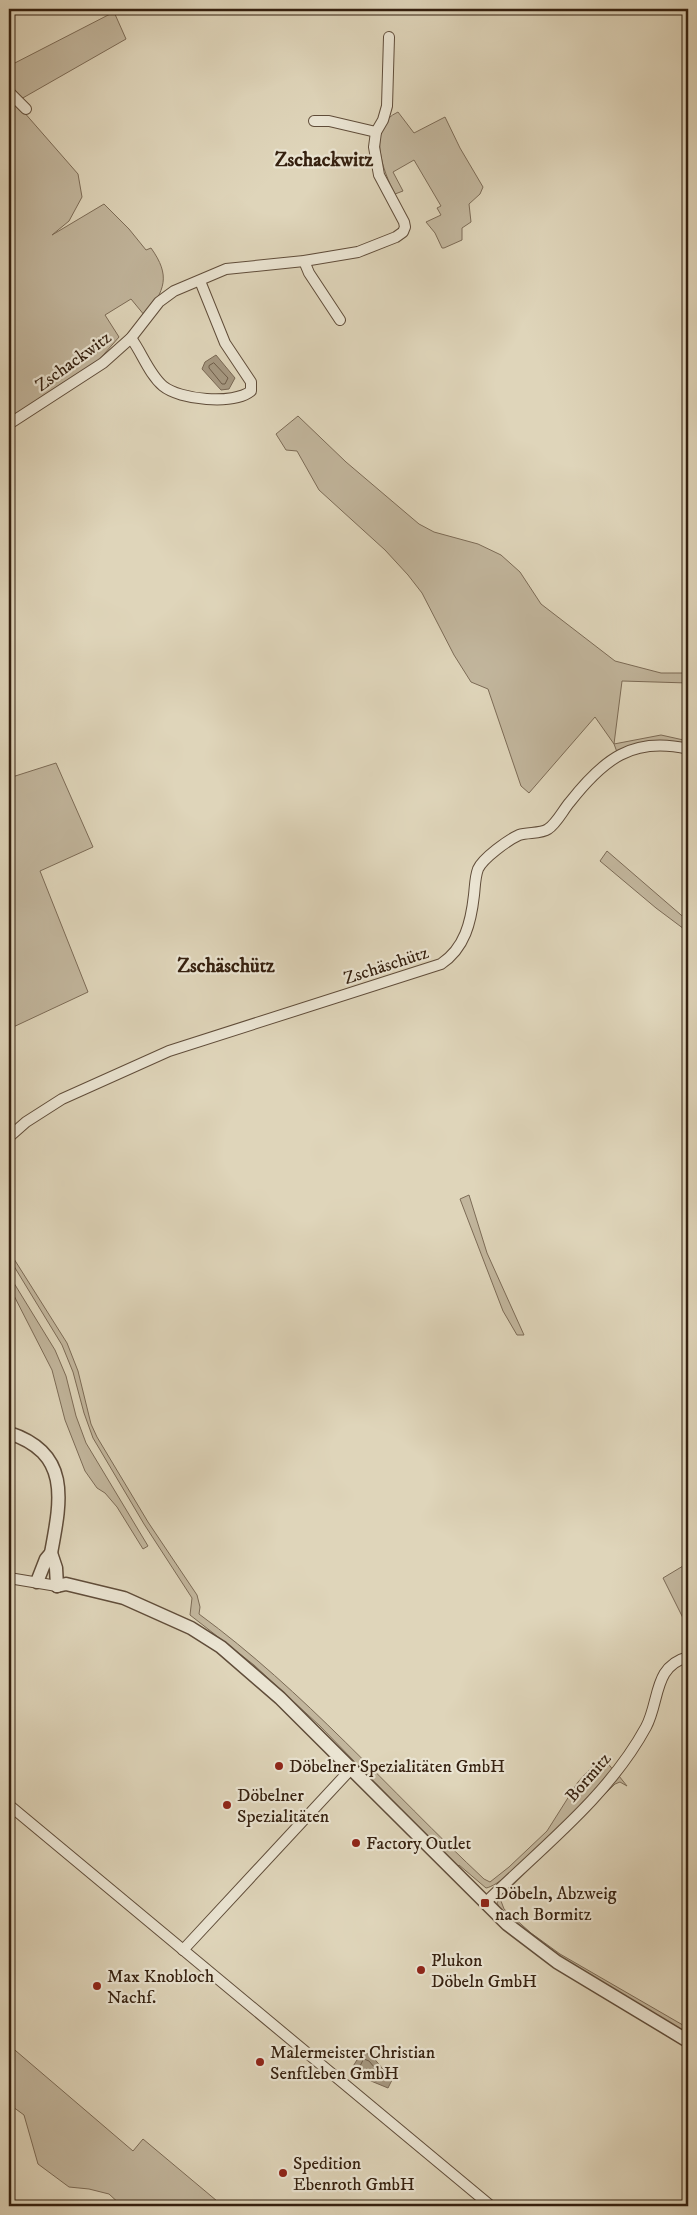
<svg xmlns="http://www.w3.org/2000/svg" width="697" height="2215" viewBox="0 0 697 2215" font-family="'IM FELL DW Pica',serif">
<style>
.green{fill:#c2b69d;stroke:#7c6b56}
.water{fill:#a59780;stroke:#786753}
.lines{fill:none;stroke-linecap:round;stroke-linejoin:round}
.shore{stroke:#6d5c48;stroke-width:1}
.minor-casing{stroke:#604d3a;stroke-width:12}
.tertiary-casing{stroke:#604d3a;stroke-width:15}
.minor{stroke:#eae4d2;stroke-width:10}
.tertiary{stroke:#eae4d2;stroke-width:12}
.poi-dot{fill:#8f2418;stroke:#eae4d2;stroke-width:2}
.labels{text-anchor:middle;stroke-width:4.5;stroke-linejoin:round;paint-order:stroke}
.street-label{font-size:18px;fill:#35200f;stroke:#eae4d2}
.poi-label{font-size:18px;fill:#35200f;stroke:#eae4d2;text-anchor:start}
.quarter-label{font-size:20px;font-weight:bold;fill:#35200f;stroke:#eae4d2}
</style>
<rect width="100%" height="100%" fill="#dfd5ba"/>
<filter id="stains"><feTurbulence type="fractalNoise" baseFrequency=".004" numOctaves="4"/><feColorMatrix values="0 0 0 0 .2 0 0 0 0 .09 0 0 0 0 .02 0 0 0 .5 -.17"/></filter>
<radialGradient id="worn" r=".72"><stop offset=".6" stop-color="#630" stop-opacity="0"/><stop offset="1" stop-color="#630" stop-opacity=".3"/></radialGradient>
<g class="green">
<polygon points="114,12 126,39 21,99 9,86 9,66"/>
<path d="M 9,95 L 78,174 L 82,197 L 69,221 L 52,235 L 104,204 L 129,229 L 146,250 L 151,248 C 171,276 165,290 145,316 L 131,299 L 105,315 L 119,337 L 98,361 L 9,419 Z"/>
<path d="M 398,112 L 414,133 L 445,117 L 460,148 L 483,187 L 480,194 L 469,204 L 471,222 L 462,228 L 462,240 L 444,248 L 442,248 L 435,233 L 426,222 L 441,215 L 437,208 L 441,206 L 414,160 L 393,172 L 403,191 L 395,194 C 383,172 366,126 398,112 Z"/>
<polygon points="298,416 346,462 419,524 434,532 478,544 501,555 520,572 541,604 615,661 661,673 688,673 688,683 622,681 614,744 661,735 688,741 688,746 617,752 614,744 595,717 529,793 521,786 488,689 471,682 454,655 422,593 408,575 385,550 319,490 297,451 286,450 276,434"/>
<polygon points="56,763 93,847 40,871 88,992 9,1029 9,778"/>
<polygon points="607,851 688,921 688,932 656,908 600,861"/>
<polygon points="469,1195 487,1253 524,1335 517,1335 503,1311 460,1199"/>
<path d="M 9,1251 L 67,1343 L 78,1371 L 91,1424 L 97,1437 L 148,1522 L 197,1595 L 200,1607 L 199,1614 C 304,1691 389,1790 484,1879 L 490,1882 L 509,1867 L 547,1831 L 578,1782 L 602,1756 L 614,1771 C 594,1792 508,1885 486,1888 L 459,1865 L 457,1867 L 320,1726 L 254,1665 L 190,1615 L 192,1598 L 144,1524 L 93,1438 L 84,1413 L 73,1372 L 62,1345 L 9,1258 Z"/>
<polygon points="9,1275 55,1350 66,1376 76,1416 86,1443 148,1546 143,1549 117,1507 105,1493 97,1488 85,1471 65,1420 52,1370 9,1286"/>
<polygon points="688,1563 688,1628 663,1578"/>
<path d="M 619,1776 L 627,1786 L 620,1782 L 615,1784 L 505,1893 L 501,1901 L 504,1909 L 531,1933 L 560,1954 L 688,2028 L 688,2036 C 633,2003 577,1972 527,1932 C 516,1924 503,1916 497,1903 L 503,1892 Z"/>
<polygon points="9,2045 133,2151 143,2139 223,2206 122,2206 109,2194 89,2189 69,2187 38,2164 24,2115 9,2104"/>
</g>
<g class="water">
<polygon points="216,355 235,378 229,389 221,390 202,369 205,362"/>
<polygon points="366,2053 372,2056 392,2080 388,2088 371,2081 352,2068 360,2055"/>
</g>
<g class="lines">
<g class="shore">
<polygon points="214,363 228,378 225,384 222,384 209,368 209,366"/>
<polygon points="364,2059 369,2061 380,2074 380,2078 373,2077 360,2067"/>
</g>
<g class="minor-casing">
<g id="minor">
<polyline points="9,92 26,109"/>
<polyline points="314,121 329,121 376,132"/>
<polyline points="304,261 309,273 340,320"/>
<path d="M 131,338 C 142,353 149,374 163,386 C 180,400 233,405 251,391 L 251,382 L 225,343 L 200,281"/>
<polyline points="9,424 103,363 131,338 159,302 174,291 226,269 304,261 358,252 396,237 403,232 405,227 404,222 379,175 374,147 376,132 383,120 387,106 389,37"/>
<path d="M 9,1137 L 26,1122 L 62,1099 L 169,1051 L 441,964 C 465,948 471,922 474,895 C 475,886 475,877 478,869 C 483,858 508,840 519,835 C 528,832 541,834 548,829 C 557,823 563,810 570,802 C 603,760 632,736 688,749"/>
<polyline points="9,1578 57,1586"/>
<polyline points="9,1805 491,2206"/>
<path d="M 485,1903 C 541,1848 608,1797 646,1727 C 660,1701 653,1666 688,1657"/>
<polyline points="183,1950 351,1769"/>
</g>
</g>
<g class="tertiary-casing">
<g id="tertiary">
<path d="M 9,1433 C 71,1453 61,1500 51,1553 L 46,1559 L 37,1582"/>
<polyline points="51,1553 56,1568 57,1586"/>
<polyline points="57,1586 66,1584 124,1598 191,1628 221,1647 280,1698 507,1924 557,1962 688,2041"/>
</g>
</g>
<use href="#minor" class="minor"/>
<use href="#tertiary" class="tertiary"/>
</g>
<g class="poi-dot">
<circle cx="279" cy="1766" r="5"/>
<circle cx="227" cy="1805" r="5"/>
<circle cx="356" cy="1843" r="5"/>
<rect x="480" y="1898" width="10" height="10" rx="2.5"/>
<circle cx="421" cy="1970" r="5"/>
<circle cx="97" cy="1986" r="5"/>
<circle cx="260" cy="2062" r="5"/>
<circle cx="283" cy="2173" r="5"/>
</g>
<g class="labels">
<g class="street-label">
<text transform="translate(73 361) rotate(-36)" y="6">Zschackwitz</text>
<text transform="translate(386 965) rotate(-18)" y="6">Zschäschütz</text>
<text transform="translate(588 1777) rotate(-49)" y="6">Bormitz</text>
</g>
<g class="poi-label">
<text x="289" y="1772">Döbelner Spezialitäten GmbH</text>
<text x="237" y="1801">Döbelner<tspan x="237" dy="21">Spezialitäten</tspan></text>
<text x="366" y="1849">Factory Outlet</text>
<text x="495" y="1899">Döbeln, Abzweig<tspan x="495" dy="21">nach Bormitz</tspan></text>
<text x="431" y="1966">Plukon<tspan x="431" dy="21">Döbeln GmbH</tspan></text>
<text x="107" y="1982">Max Knobloch<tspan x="107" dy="21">Nachf.</tspan></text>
<text x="270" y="2058">Malermeister Christian<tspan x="270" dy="21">Senftleben GmbH</tspan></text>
<text x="293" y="2169">Spedition<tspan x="293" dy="21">Ebenroth GmbH</tspan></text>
</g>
<g class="quarter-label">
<text x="324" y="166">Zschackwitz</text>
<text x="226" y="972">Zschäschütz</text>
</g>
</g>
<rect width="697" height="2215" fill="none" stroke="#dfd5ba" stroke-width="30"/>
<rect x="10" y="10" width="677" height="2195" fill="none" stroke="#35200f" stroke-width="2.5"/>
<rect x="15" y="15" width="667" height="2185" fill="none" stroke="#35200f"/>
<rect width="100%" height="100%" filter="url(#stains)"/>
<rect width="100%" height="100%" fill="url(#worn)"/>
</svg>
